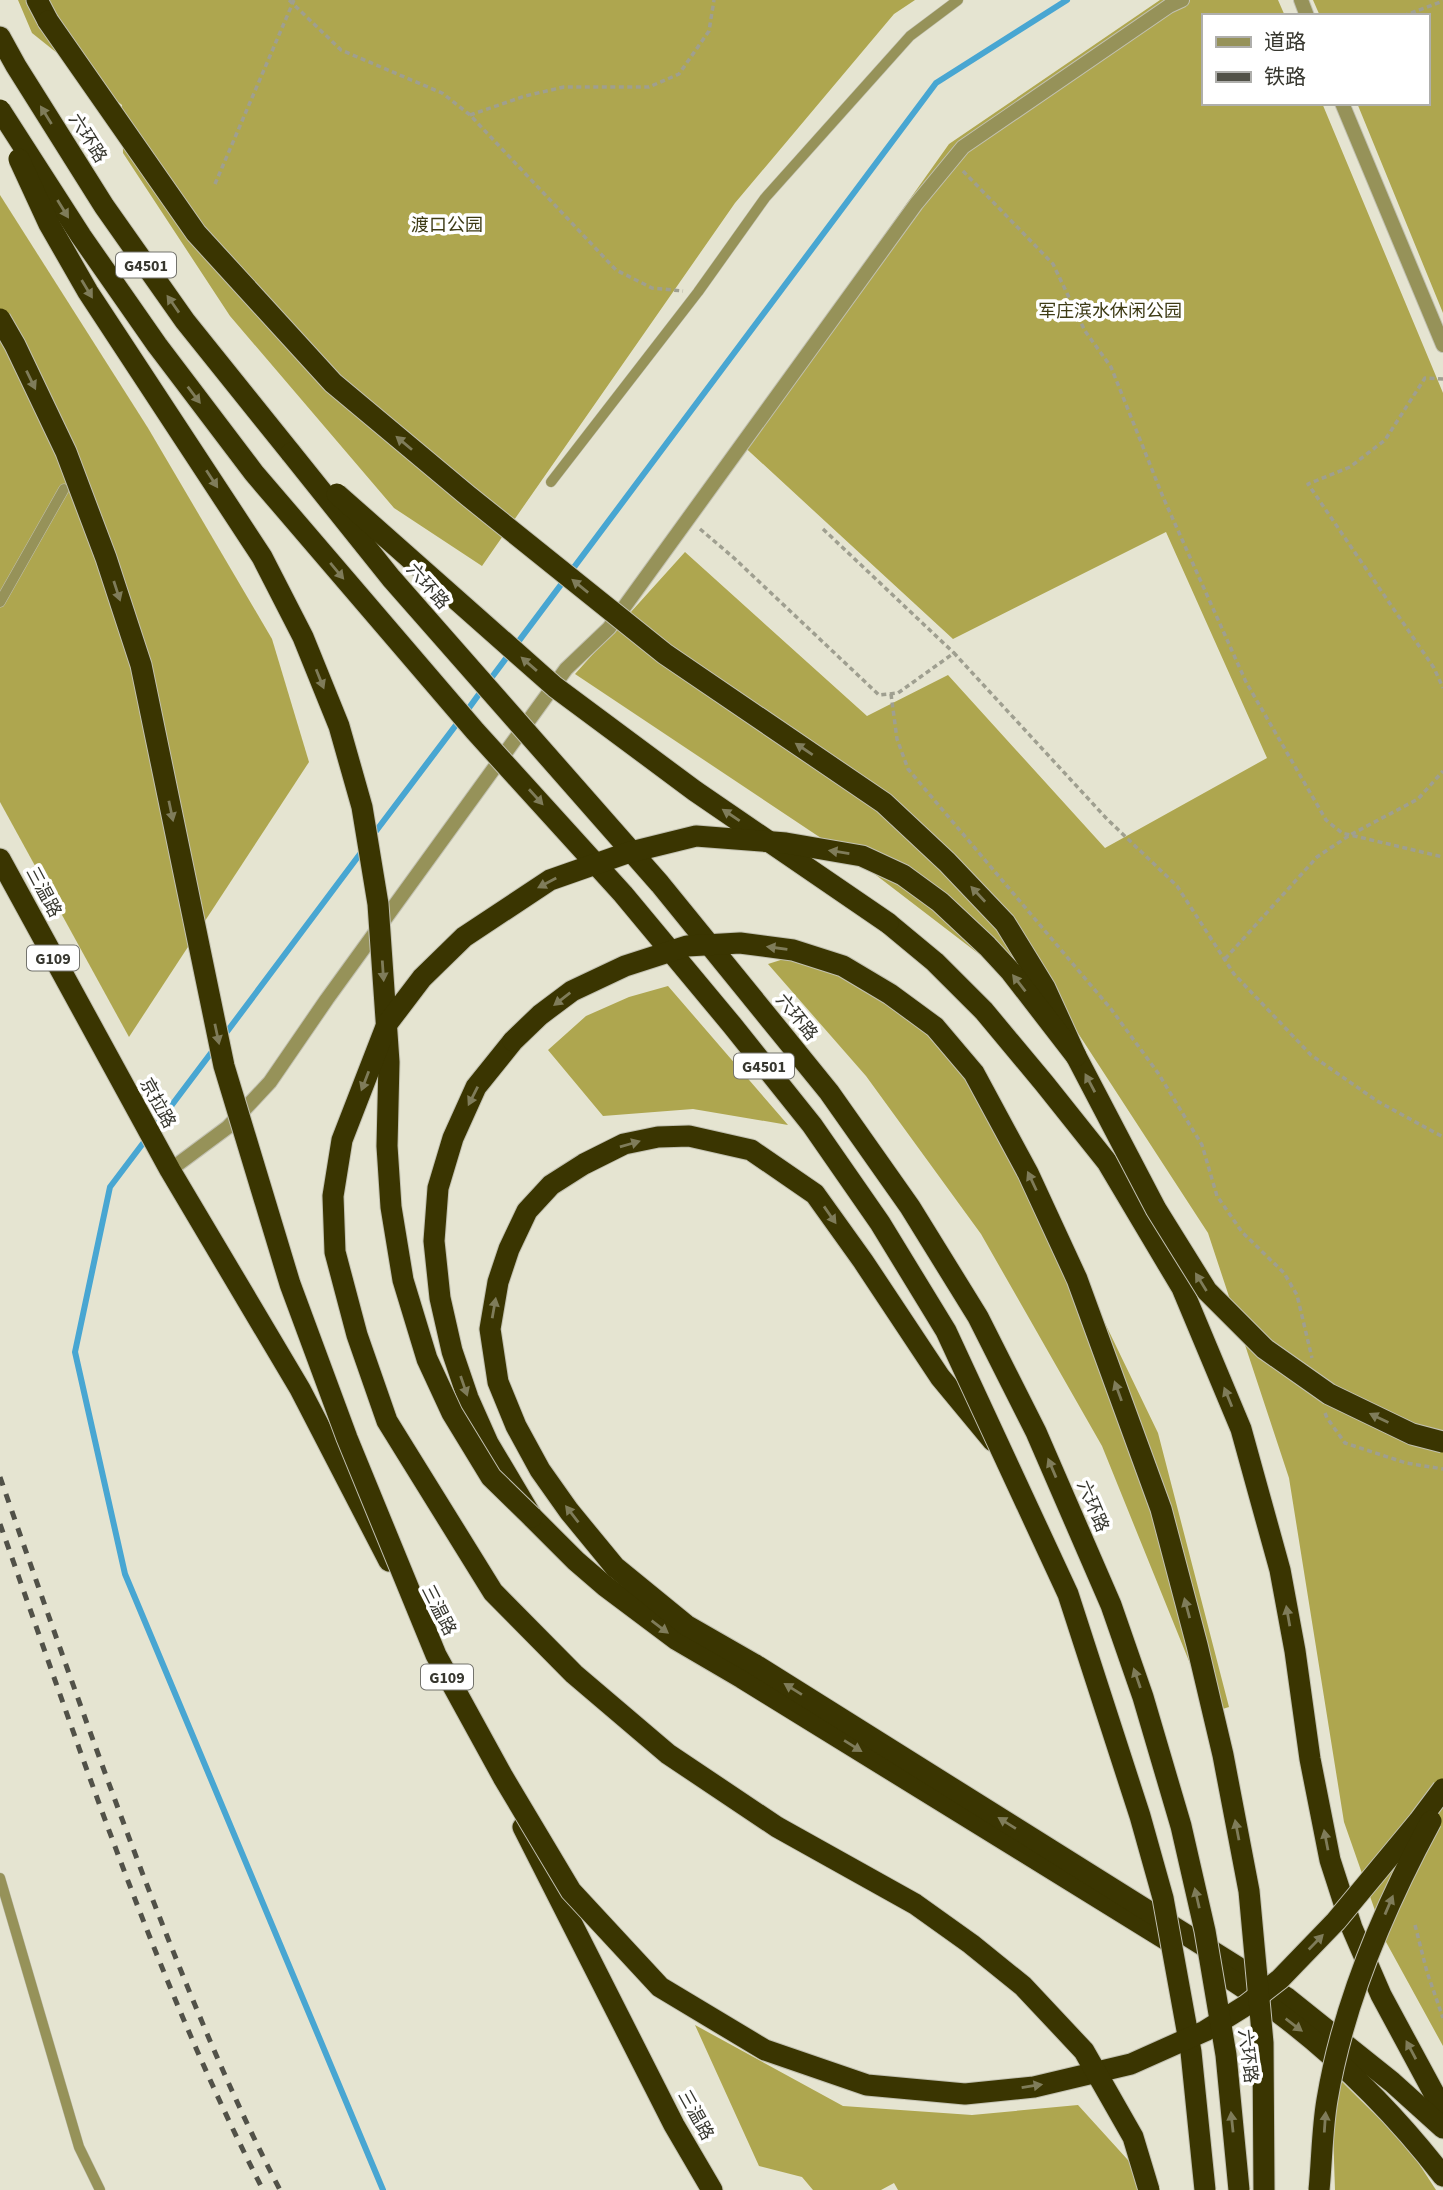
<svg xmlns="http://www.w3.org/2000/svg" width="1443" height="2190" viewBox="0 0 1443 2190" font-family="'Source Sans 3','Noto Sans SC',sans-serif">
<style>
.forest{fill:#aea64f}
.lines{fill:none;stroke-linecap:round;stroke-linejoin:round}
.stream{stroke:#48a6d2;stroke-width:6}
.lane-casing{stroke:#c2c1b1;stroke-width:11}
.street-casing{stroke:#c2c1b1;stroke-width:16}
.highway-casing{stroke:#c2c1b1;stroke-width:23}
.path{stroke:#9f9f90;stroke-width:3.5;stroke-dasharray:5 3.5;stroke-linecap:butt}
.lane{stroke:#969259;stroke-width:10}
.street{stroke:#969259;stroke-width:14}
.highway{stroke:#3a3501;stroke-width:21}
.rail{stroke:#515148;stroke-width:5;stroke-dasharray:9 9;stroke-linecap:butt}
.highway-bridge-casing{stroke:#c2c1b1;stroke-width:23;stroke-linecap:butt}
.highway-bridge{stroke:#3a3501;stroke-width:21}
.oneway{fill:#7f7c5a}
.labels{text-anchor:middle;stroke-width:7;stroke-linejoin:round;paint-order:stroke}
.shield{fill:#fff;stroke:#73736d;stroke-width:2}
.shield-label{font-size:16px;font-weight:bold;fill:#37372f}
.street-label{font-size:18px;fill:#37372f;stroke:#fff}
.park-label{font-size:18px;fill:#3e3b15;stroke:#fff}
</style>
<rect width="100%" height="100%" fill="#e5e4d1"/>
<g class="forest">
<polygon points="18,0 915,0 894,14 735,203 482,566 394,508 230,316 123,153 122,105 32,33"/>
<polygon points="1160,0 1278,0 1285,16 1203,16 1203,103 1322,103 1443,393 1443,2046 1386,1942 1344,1822 1289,1478 1208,1233 1074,1027 872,872 575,674 685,552 867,716 948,675 1105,848 1267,758 1166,532 953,639 738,441 949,144"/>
<polygon points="1313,0 1443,0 1443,313 1357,103 1427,103 1427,16 1320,16"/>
<polygon points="0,195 148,428 272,639 309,762 129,1037 0,802"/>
<polygon points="787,958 860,971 993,1091 1158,1433 1229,1707 1210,1713 1102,1446 981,1234 866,1076 768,964"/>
<polygon points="668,986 788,1125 693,1109 603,1116 548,1050 586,1016 629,997"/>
<polygon points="695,2025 843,2106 972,2115 1078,2105 1147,2181 1148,2190 898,2190 894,2183 881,2190 813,2190 802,2177 759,2166"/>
<polygon points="1331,2071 1408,2147 1436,2190 1335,2190"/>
</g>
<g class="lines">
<g class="stream">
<polyline points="489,681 936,83 1067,0"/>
<polyline points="466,712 482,690"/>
<polyline points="373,835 459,721"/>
<polyline points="223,1037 363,850"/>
<polyline points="153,1130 214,1049"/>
<polyline points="147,1138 110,1187 75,1352 125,1574 383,2190"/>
</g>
<g class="lane-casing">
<g id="lane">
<polyline points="551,482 698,292 765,198 910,36 958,0"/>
<polyline points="0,602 64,489"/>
<polyline points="0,1878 79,2147 100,2190"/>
</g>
</g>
<g class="street-casing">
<g id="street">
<polyline points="1301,0 1307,16"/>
<polyline points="1342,103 1443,345"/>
<polyline points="170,1170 228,1127 270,1082 327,999 566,669 609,628 916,204 963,147 1169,6 1182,0"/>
</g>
</g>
<g class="highway-casing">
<g id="highway">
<polyline points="37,0 48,21"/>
<polyline points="0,37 16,66 104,206 185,321 291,453"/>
<polyline points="0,859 170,1170 300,1389 389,1561"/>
<polyline points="888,923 935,962 984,1011 1044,1083 1107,1162 1182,1288 1241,1429 1280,1570 1295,1651 1310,1759 1330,1860 1352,1928 1381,1995 1443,2110"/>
<polyline points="513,1041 476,1087 453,1138 438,1188 434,1241 440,1298 452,1351 468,1398 488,1443 532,1517 576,1561 605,1586 677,1640 742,1678 1170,1942"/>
<polyline points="993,1441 940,1377 863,1261 815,1194 751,1150 689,1136 658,1137 624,1144 584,1164 551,1185 527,1211 509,1249 498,1282 490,1329 498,1382 516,1426 540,1470 569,1511 615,1567 686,1625 754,1664 1287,1998 1392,2082 1443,2128"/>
<polyline points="523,1827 674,2125 712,2190"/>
<path d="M 1213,1968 C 1304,2024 1378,2092 1443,2176"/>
</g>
</g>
<g class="path">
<polyline points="289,0 341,50 442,93 470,115 616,270 652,288 683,291"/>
<polyline points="1403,16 1443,1"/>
<polyline points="470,115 525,96 564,87 649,87 679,74 709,31 714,0"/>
<polyline points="963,171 1053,264 1085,331 1111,367 1163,497 1246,682 1326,820 1342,833 1443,857"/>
<polyline points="215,184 294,0"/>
<polyline points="1443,379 1425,378 1385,440 1350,467 1308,484 1434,668 1443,688"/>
<polyline points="700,529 734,558 879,695 898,693 954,653 1107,819 1177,886 1234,974 1311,1055 1377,1101 1443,1137"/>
<polyline points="823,529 954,653"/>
<polyline points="891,694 897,739 908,769 1111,1009 1158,1073 1202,1145 1217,1196 1242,1232 1284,1273 1297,1295 1312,1358"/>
<polyline points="1225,959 1317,857 1350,835 1418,799 1443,771"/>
<polyline points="1325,1413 1327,1418 1345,1443 1406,1463 1443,1469"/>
<polyline points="1415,1925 1427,1972 1443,2018"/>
</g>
<use href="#lane" class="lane"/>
<use href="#street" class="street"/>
<use href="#highway" class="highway"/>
<g class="rail">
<path d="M 0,1477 C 47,1612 94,1746 145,1880 C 186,1985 228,2090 280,2190"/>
<path d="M 0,1524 C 80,1749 154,1977 263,2190"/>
</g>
<g class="highway-bridge-casing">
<g id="highway-bridge">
<polyline points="48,21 196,233 333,383 467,495 665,654 884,803 947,862 1005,923 1045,988 1076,1056 1156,1209 1207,1291 1265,1349 1329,1394 1412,1434 1443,1442"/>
<polyline points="0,110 81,236 157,345 254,473 475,731 623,894 732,1025 812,1125 880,1223 946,1331 1068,1594 1140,1816 1163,1898 1191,2052 1205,2190"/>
<polyline points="19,159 49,224 88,292 262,557 303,637 339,726 362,807 378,904 389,1062 387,1146 391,1207 403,1280 427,1359 452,1413 491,1477 532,1517"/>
<polyline points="0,319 15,345 66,452 106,558 141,665 224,1066 290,1284 347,1438 436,1655 503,1777 571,1891 660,1987 765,2050 867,2085 965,2094 1034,2087 1131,2064 1205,2031 1245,2006 1280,1979 1336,1921 1419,1821 1443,1789"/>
<polyline points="291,453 391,578 660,884 829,1092 910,1207 978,1317 1036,1432 1111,1605 1143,1697 1181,1826 1205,1931 1226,2055 1239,2190"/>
<polyline points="337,494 555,687 695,791 888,923"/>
<polyline points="513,1041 540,1015 572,991 625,966 687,946 740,943 793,950 843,966 890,994 935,1027 974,1073 1028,1173 1077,1279 1161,1509 1197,1645 1223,1755 1249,1891 1263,2043 1264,2190"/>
<polyline points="1076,1056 1011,972 987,946 940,902 903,875 862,856 786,843 696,836 627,853 550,880 464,937 422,978 387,1024 342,1140 333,1196 335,1252 357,1335 387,1421 493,1592 574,1674 668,1754 777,1827 915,1904 971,1944 1023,1986 1084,2051 1133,2137 1149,2190"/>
<path d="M 1319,2190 C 1322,2160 1322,2129 1327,2100 C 1343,2004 1385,1906 1431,1821"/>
</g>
</g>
<use href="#highway-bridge" class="highway-bridge"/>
</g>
<defs><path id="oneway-solid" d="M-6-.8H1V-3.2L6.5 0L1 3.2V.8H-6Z" transform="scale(1.75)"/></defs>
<g class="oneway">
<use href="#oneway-solid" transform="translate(46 115) rotate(-122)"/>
<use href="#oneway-solid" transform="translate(63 209) rotate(58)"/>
<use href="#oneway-solid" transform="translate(87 289) rotate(59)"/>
<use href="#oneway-solid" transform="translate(173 304) rotate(-125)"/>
<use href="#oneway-solid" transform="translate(31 380) rotate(64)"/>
<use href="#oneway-solid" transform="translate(194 395) rotate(53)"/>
<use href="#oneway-solid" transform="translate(404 443) rotate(-140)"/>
<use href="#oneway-solid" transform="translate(212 479) rotate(57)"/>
<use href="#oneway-solid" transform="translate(337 571) rotate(50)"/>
<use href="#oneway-solid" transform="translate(580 586) rotate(-141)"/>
<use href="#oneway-solid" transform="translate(117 591) rotate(72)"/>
<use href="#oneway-solid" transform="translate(529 664) rotate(-139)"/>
<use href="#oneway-solid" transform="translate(320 679) rotate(68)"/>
<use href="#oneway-solid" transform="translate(804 749) rotate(-146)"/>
<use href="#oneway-solid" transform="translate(536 797) rotate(48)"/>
<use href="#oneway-solid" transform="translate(171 811) rotate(78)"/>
<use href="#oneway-solid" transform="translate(731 815) rotate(-146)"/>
<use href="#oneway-solid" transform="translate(839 852) rotate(-171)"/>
<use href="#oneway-solid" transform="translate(547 883) rotate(152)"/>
<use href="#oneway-solid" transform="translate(978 894) rotate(-133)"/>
<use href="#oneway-solid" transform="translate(777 948) rotate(-172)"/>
<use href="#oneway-solid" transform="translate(383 971) rotate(86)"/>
<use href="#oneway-solid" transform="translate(1019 983) rotate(-128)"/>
<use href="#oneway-solid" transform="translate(562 999) rotate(142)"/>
<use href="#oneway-solid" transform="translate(217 1034) rotate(78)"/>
<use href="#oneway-solid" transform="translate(365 1081) rotate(111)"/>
<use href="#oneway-solid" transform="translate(1090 1083) rotate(-118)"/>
<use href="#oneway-solid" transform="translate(473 1096) rotate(117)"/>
<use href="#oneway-solid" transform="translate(630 1144) rotate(-16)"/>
<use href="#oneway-solid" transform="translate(1032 1181) rotate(-115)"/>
<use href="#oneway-solid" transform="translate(830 1215) rotate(55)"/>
<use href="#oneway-solid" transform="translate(1201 1282) rotate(-122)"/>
<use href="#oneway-solid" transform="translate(494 1308) rotate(-80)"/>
<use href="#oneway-solid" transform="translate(464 1386) rotate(71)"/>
<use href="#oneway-solid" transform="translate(1118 1391) rotate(-110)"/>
<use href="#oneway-solid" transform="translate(1228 1397) rotate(-112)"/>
<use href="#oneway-solid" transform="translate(1379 1418) rotate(-154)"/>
<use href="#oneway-solid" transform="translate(1052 1468) rotate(-113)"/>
<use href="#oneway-solid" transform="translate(572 1514) rotate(-128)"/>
<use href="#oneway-solid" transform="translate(1187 1608) rotate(-105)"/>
<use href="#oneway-solid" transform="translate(1288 1616) rotate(-100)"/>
<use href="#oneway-solid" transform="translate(660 1627) rotate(37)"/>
<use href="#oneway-solid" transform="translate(1137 1678) rotate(-109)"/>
<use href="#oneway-solid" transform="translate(793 1689) rotate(-148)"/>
<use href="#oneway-solid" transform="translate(853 1746) rotate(32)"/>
<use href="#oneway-solid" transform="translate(1007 1823) rotate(-148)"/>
<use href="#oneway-solid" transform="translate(1237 1830) rotate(-101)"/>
<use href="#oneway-solid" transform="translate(1326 1840) rotate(-101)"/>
<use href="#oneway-solid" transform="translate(1197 1898) rotate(-103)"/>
<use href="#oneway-solid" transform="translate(1389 1905) rotate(-67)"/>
<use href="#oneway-solid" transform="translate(1316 1942) rotate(-46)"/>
<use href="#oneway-solid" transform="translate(1294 2025) rotate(37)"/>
<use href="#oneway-solid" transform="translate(1411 2050) rotate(-118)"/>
<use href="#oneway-solid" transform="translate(1032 2086) rotate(-9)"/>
<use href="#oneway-solid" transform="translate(1232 2122) rotate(-96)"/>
<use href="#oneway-solid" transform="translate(1325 2122) rotate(-86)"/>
</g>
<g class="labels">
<g class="shield">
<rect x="116" y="252.5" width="60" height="25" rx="5"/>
<rect x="27" y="945.5" width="52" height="25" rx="5"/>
<rect x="734" y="1053.5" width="60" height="25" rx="5"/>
<rect x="421" y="1664.5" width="52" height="25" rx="5"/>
</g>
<g class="shield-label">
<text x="146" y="271">G4501</text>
<text x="53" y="964">G109</text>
<text x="764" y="1072">G4501</text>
<text x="447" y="1683">G109</text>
</g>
<g class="street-label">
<text transform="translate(88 138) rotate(58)" y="6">六环路</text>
<text transform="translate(428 586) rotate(49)" y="6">六环路</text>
<text transform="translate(44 892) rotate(62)" y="6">三温路</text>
<text transform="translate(797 1017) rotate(51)" y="6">六环路</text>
<text transform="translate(158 1103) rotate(61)" y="6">京拉路</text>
<text transform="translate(1093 1506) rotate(67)" y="6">六环路</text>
<text transform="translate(439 1610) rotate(63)" y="6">三温路</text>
<text transform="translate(1248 2056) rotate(83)" y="6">六环路</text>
<text transform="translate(696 2115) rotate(61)" y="6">三温路</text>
</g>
<g class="park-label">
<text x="447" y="231">渡口公园</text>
<text x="1110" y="317">军庄滨水休闲公园</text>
</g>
</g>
<rect x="1202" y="14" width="228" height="91" fill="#ffffff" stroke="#afafac" stroke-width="2"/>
<rect x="1216" y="37" width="35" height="10" fill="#969259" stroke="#afafac" stroke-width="2"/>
<text x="1264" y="49" font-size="21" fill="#37372f">道路</text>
<rect x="1216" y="72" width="35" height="10" fill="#515148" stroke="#afafac" stroke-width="2"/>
<text x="1264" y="84" font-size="21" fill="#37372f">铁路</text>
</svg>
